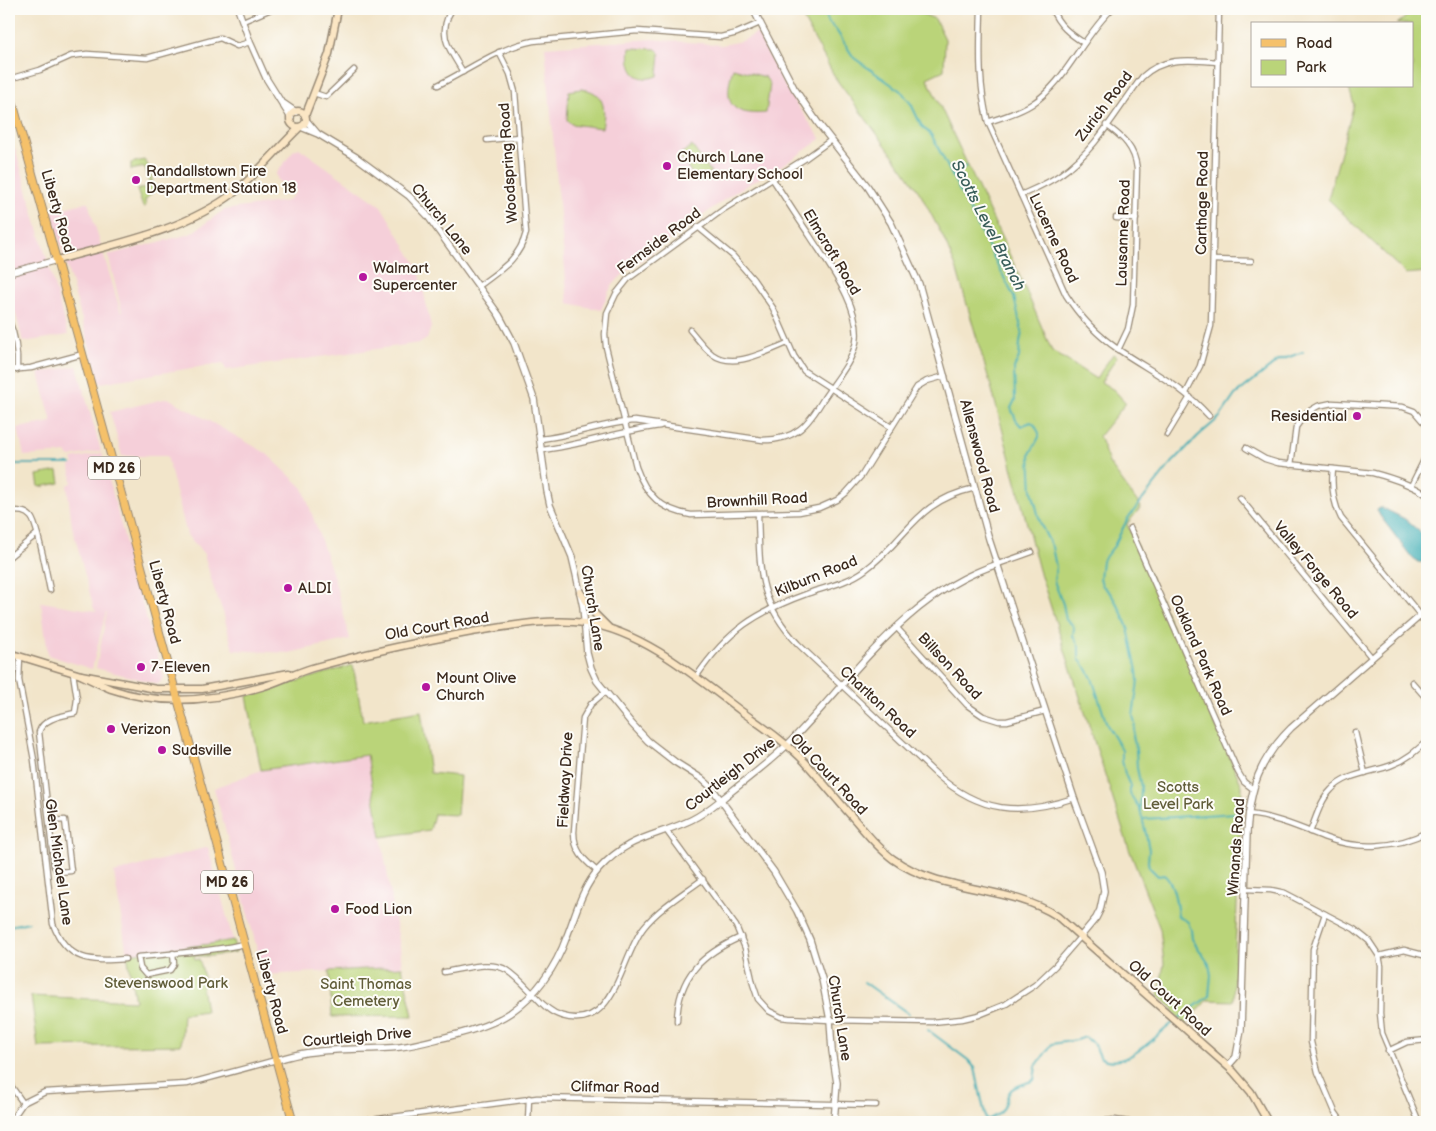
<svg xmlns="http://www.w3.org/2000/svg" width="1436" height="1131" viewBox="0 0 1436 1131" font-family="'Balsamiq Sans',sans-serif">
<style>
.built{fill:#f5cfd9}
.green{fill:#bad479;stroke:#7a7f4c}
.water{fill:#39abb3;stroke:#3a6a68}
.lines{fill:none;stroke-linecap:round;stroke-linejoin:round}
.stream{stroke:#39abb3;stroke-width:2}
.minor-casing{stroke:#968874;stroke-width:7}
.tertiary-casing{stroke:#968874;stroke-width:8}
.secondary-casing{stroke:#968874;stroke-width:9}
.primary-casing{stroke:#968874;stroke-width:9}
.minor{stroke:#fff;stroke-width:4.5}
.tertiary{stroke:#fff;stroke-width:5.5}
.secondary{stroke:#fbe6c4;stroke-width:6}
.primary{stroke:#f5c16b;stroke-width:7}
.poi-dot{fill:#b5179e;stroke:#fdfcf7;stroke-width:2}
.labels{text-anchor:middle;stroke-width:4;stroke-linejoin:round;paint-order:stroke}
.shield{fill:#fdfcf7;stroke:#75695f;stroke-width:1}
.shield-label{font-size:14px;font-weight:bold;fill:#3b2a1e}
.street-label{font-size:15px;fill:#3b2a1e;stroke:#fdfcf7}
.poi-label{font-size:15px;fill:#3b2a1e;stroke:#fdfcf7;text-anchor:start}
.park-label{font-size:15px;fill:#615d39;stroke:#fdfcf7}
.water-label{font-size:16px;font-style:italic;fill:#3a5e5a;stroke:#fdfcf7}
</style>
<rect width="100%" height="100%" fill="#fdfcf7"/>
<filter id="ink" filterUnits="userSpaceOnUse"><feTurbulence type="fractalNoise" baseFrequency=".02" numOctaves="2"/><feDisplacementMap in="SourceGraphic" scale="10" xChannelSelector="R" yChannelSelector="G"/><feConvolveMatrix kernelMatrix="1 2 1 2 8 2 1 2 1" color-interpolation-filters="sRGB"/></filter>
<filter id="wash" filterUnits="userSpaceOnUse"><feTurbulence type="fractalNoise" baseFrequency=".0096" numOctaves="4" result="noise"/><feDisplacementMap in="SourceGraphic" scale="20" xChannelSelector="R" yChannelSelector="G"/><feGaussianBlur stdDeviation="1.12" result="paint"/><feColorMatrix in="noise" values="0 0 0 0 0 0 0 0 0 0 0 0 0 0 0 0 0 1.4 0 .05"/><feComposite in="paint" operator="in"/></filter>
<g filter="url(#wash)">
<rect width="100%" height="100%" fill="#f2e5ca"/>
<g class="built">
<polygon points="757,33 788,92 821,139 791,160 735,192 629,269 615,282 609,291 601,310 568,303 545,47 652,39 722,45 742,41"/>
<polygon points="15,148 46,256 68,335 23,342 15,311 9,311 9,150"/>
<polygon points="299,148 381,206 419,269 431,327 427,339 420,343 226,370 223,363 100,383 51,211 88,202 121,313 122,312 108,255 190,234 224,210 287,201 297,191 278,181 276,174 293,151"/>
<polygon points="77,366 101,451 70,457 66,453 24,456 18,428 52,422 39,373"/>
<polygon points="168,398 266,453 303,488 334,578 350,639 289,653 233,650 223,612 213,586 204,554 187,535 167,456 122,456 110,412"/>
<polygon points="102,453 137,586 164,678 158,684 96,668 107,612 106,612 92,669 48,655 41,602 97,611 94,609 72,526 67,485 72,483 70,466 74,464 72,459"/>
<polygon points="367,755 400,947 402,967 264,975 214,788 261,770"/>
<polygon points="208,847 233,940 210,944 127,954 114,873"/>
</g>
<g class="green">
<polygon points="798,9 910,9 935,19 945,39 944,70 927,78 1025,288 1052,351 1096,379 1113,354 1117,357 1101,382 1114,390 1126,403 1099,436 1109,463 1141,507 1127,524 1242,786 1233,1001 1207,1000 1185,1025 1172,1012 1174,1009 1159,996 1164,963 1160,929 1129,849 1039,570 992,390 956,267 943,237 921,195 904,170 836,79"/>
<polygon points="1416,9 1427,9 1427,272 1406,274 1328,199 1354,104 1348,86 1412,86 1412,24 1397,24"/>
<path d="M 630,48 L 656,49 L 660,53 L 658,76 C 635,84 627,69 630,48 Z"/>
<path d="M 733,68 L 765,77 L 770,84 L 766,113 C 729,116 723,102 733,68 Z"/>
<path d="M 581,89 C 605,91 606,109 602,128 L 571,124 L 567,120 L 569,91 Z"/>
<polygon points="692,146 711,172 698,182 679,155"/>
<path d="M 144,160 C 151,166 152,182 154,191 L 145,200 L 146,206 L 143,207 L 137,190 L 150,186 L 145,167 L 131,170 L 131,163 Z"/>
<polygon points="58,471 60,483 39,487 37,475"/>
<polygon points="353,665 363,721 421,711 430,773 460,776 457,815 434,814 430,830 381,837 367,755 261,770 247,696"/>
<polygon points="233,940 236,952 212,956 194,956 195,960 199,959 204,977 201,980 206,1011 183,1014 181,1045 38,1047 31,996 135,1001 127,954 210,944"/>
<polygon points="402,967 413,1016 332,1017 329,971"/>
</g>
<path class="water" d="M 1380,508 L 1383,508 L 1405,519 L 1427,538 L 1427,560 C 1422,564 1417,563 1412,558 L 1380,516 L 1377,510 Z"/>
<g class="lines">
<g class="stream">
<path d="M 821,9 L 825,13 L 829,23 L 836,30 L 854,58 L 902,92 L 911,104 L 921,125 L 932,136 L 1014,297 L 1022,332 L 1020,342 L 1019,357 L 1014,368 L 1015,400 L 1011,408 L 1016,420 L 1021,426 L 1031,422 L 1034,424 L 1039,433 L 1039,437 L 1030,454 L 1032,491 L 1041,525 L 1052,547 L 1056,567 L 1054,581 L 1063,604 L 1066,620 L 1073,625 L 1074,628 L 1073,636 L 1079,646 L 1079,659 L 1087,669 L 1092,678 L 1107,725 L 1122,750 L 1122,760 L 1125,774 L 1130,786 L 1130,794 L 1140,809 L 1146,834 L 1149,850 L 1148,862 L 1149,867 L 1158,876 L 1164,875 C 1175,884 1176,903 1178,916 L 1188,922 L 1191,930 L 1192,939 L 1209,964 L 1211,975 L 1209,996 L 1178,1019"/>
<polyline points="953,177 956,173 966,166"/>
<polyline points="9,464 71,464"/>
<polyline points="1140,808 1141,787 1137,768 1136,749 1133,736 1135,723 1133,716 1138,681 1137,671 1128,628 1120,609 1111,594 1102,585 1100,578 1102,561 1114,546 1128,518 1170,465 1198,436 1220,417 1235,395 1278,361 1303,352"/>
<polyline points="1143,819 1236,813"/>
<polyline points="9,926 29,922"/>
<polyline points="864,982 909,1014"/>
<polyline points="928,1030 968,1060 975,1068 986,1120"/>
<path d="M 983,1122 C 989,1118 996,1117 1001,1112 C 1007,1105 1006,1095 1011,1090 C 1015,1086 1027,1083 1034,1080 L 1036,1066 L 1052,1044 L 1077,1040 L 1085,1037 L 1094,1044 L 1101,1058 C 1126,1071 1156,1035 1174,1022"/>
</g>
</g>
</g>
<g filter="url(#ink)">
<g class="lines">
<g class="minor-casing">
<g id="minor">
<path d="M 452,9 C 436,34 450,50 463,72"/>
<path d="M 981,9 C 980,47 978,84 988,122 L 1066,295 C 1080,317 1097,335 1119,350 C 1153,373 1180,384 1209,416"/>
<path d="M 1052,9 C 1058,25 1070,34 1084,43"/>
<polyline points="243,21 271,9"/>
<polyline points="9,79 40,70 71,56 87,54 147,58 220,38 237,46 250,42"/>
<path d="M 438,85 C 469,70 498,48 533,41 L 637,31 L 721,37 L 737,33 L 760,23"/>
<polyline points="314,93 326,97 354,70"/>
<path d="M 988,122 C 1003,117 1018,113 1032,104 C 1067,81 1082,37 1112,9"/>
<path d="M 1106,125 C 1123,137 1135,148 1137,169 L 1133,305 L 1128,329 L 1118,350"/>
<polyline points="487,140 519,137"/>
<path d="M 831,140 L 806,158 L 724,209 L 628,279 L 616,294 L 607,313 L 605,334 L 606,347 L 636,467 C 646,495 661,510 691,515 L 799,512 L 819,508 L 837,500 L 846,493 L 862,475 L 917,387 L 927,381 L 945,376"/>
<path d="M 1021,195 C 1034,189 1049,183 1061,174 C 1096,150 1117,110 1142,77 C 1164,56 1190,60 1218,62"/>
<polyline points="1116,218 1136,219"/>
<polyline points="698,227 733,256 753,279 773,308 794,356 804,371 891,427"/>
<polyline points="1213,260 1251,261"/>
<path d="M 479,286 C 500,270 519,260 526,233 L 515,92 L 510,74 L 499,52"/>
<path d="M 9,321 C 16,337 18,352 17,370"/>
<path d="M 690,330 C 697,338 703,347 712,354 C 734,370 766,351 788,343"/>
<polyline points="9,370 31,368 83,354"/>
<polyline points="1186,393 1200,366 1211,326 1219,9"/>
<polyline points="1167,435 1190,397"/>
<path d="M 540,439 C 572,436 603,423 635,421 L 763,440 C 796,440 808,425 824,398 C 835,381 852,363 856,342 C 862,307 827,263 810,236 C 797,217 785,198 772,178"/>
<path d="M 1246,448 L 1265,459 L 1278,463 L 1373,473 C 1392,478 1411,484 1427,495"/>
<path d="M 542,450 C 582,445 620,431 660,426"/>
<polyline points="1291,465 1296,427 1306,413 1318,406 1332,403 1403,407 1414,411 1427,426"/>
<path d="M 1333,469 C 1331,487 1333,502 1341,518 L 1421,616"/>
<polyline points="1411,486 1427,454"/>
<polyline points="1240,498 1372,658"/>
<path d="M 9,511 C 17,511 25,510 31,517 C 38,525 47,576 50,590"/>
<path d="M 758,514 C 760,570 757,600 798,644 L 936,774 C 980,813 1020,816 1074,798"/>
<polyline points="1130,528 1238,772 1244,782 1253,789"/>
<polyline points="9,557 37,534"/>
<polyline points="998,564 1032,552"/>
<polyline points="897,628 967,705 983,716 999,721 1007,721 1045,711"/>
<path d="M 20,657 L 19,680 L 34,760 L 53,924 C 67,961 90,962 125,959"/>
<path d="M 696,677 C 728,630 756,612 809,593 C 827,587 849,582 865,570 C 909,538 914,502 975,488"/>
<polyline points="1412,682 1427,699"/>
<polyline points="1355,732 1365,773"/>
<path d="M 1248,814 C 1276,817 1300,828 1326,838 C 1358,850 1397,848 1427,832"/>
<path d="M 49,821 L 65,820 L 71,871 L 58,872 L 54,866 L 39,732 C 43,718 62,716 75,713 L 77,699 L 73,673"/>
<polyline points="666,830 736,926 745,948 753,984 758,999 769,1011 781,1017 789,1018 830,1020 932,1022 962,1019 979,1015 1006,1004 1035,985 1055,966 1081,936"/>
<path d="M 1310,832 C 1316,818 1320,801 1331,790 C 1346,773 1372,773 1392,765 C 1406,760 1416,751 1427,741"/>
<path d="M 597,871 C 584,860 574,851 574,832 L 583,718 L 591,704 L 605,692"/>
<polyline points="1245,889 1271,890 1285,893 1354,929 1369,941 1379,956 1381,966 1380,1013 1382,1033 1419,1122"/>
<polyline points="1325,914 1313,949 1311,1042 1318,1072 1335,1112 1342,1122"/>
<path d="M 173,953 L 174,964 L 170,970 L 146,975 L 140,968 L 138,957 C 173,953 210,952 244,944"/>
<polyline points="1379,956 1404,950 1427,956"/>
<path d="M 444,972 C 463,969 490,960 507,970 C 518,977 527,988 535,996 C 543,1005 551,1013 562,1016 C 616,1032 620,957 644,927 C 659,908 683,894 703,879"/>
<path d="M 677,1021 C 678,976 702,954 741,937"/>
<polyline points="1388,1051 1407,1042 1427,1040"/>
<polyline points="9,1083 23,1103"/>
<polyline points="10,1122 23,1103 45,1092 187,1084 276,1060"/>
<polyline points="84,1122 89,1120 96,1122"/>
<polyline points="355,1122 537,1098 876,1105"/>
<polyline points="528,1122 529,1098"/>
<polyline points="1095,1122 1115,1120 1129,1122"/>
</g>
</g>
<g class="tertiary-casing">
<g id="tertiary">
<polyline points="238,9 250,42 266,78 291,118"/>
<polyline points="753,9 794,88 818,123 868,187 891,223 919,284 989,539 1074,798 1101,872 1104,891 1100,910 1096,918 1081,936"/>
<polyline points="283,103 296,112"/>
<polyline points="306,120 317,133"/>
<polyline points="301,127 318,134 356,157 409,196 427,215 499,315 514,343 534,399 547,491 550,505 572,557 576,574 583,607 587,653 591,668 597,681 632,724 648,741 675,762 702,779 711,787 774,872 797,911 810,940 822,979 830,1020 832,1051 837,1083 834,1122"/>
<polyline points="9,273 57,260"/>
<path d="M 276,1060 C 288,1057 300,1053 312,1052 C 341,1048 371,1050 400,1047 C 417,1045 433,1040 450,1036 C 471,1031 492,1025 510,1013 C 537,994 556,967 567,936 C 576,913 582,888 599,869 C 630,835 653,838 691,820 C 702,815 712,807 722,799 C 744,781 769,763 789,743 C 853,678 907,593 998,564"/>
<path d="M 1228,1066 L 1236,1057 L 1241,1030 L 1247,832 C 1250,788 1259,760 1291,728 L 1427,610"/>
</g>
</g>
<g class="secondary-casing">
<g id="secondary">
<circle cx="298" cy="119" r="8"/>
<polyline points="305,116 329,54 338,9"/>
<path d="M 57,260 C 118,243 184,231 235,192 C 259,172 278,148 300,127"/>
<polyline points="580,592 595,614 608,627"/>
<polyline points="9,653 81,675 156,689 202,689 289,673"/>
<path d="M 81,675 C 91,680 101,685 111,689 C 160,706 212,701 261,687 C 279,682 295,673 312,668 C 366,653 417,642 472,632 C 510,626 548,618 586,623 C 642,631 696,677 741,711 C 763,727 786,742 805,762 C 822,781 838,801 855,820 C 867,834 878,848 893,859 C 942,894 1007,884 1057,916 L 1233,1071 L 1251,1092 L 1268,1122"/>
</g>
</g>
<g class="primary-casing">
<polyline id="primary" points="9,89 137,550 293,1122"/>
</g>
<use href="#minor" class="minor"/>
<use href="#tertiary" class="tertiary"/>
<use href="#secondary" class="secondary"/>
<use href="#primary" class="primary"/>
</g>
</g>
<g class="poi-dot">
<circle cx="667" cy="166" r="5"/>
<circle cx="136" cy="180" r="5"/>
<circle cx="363" cy="277" r="5"/>
<circle cx="1357" cy="416" r="5"/>
<circle cx="288" cy="588" r="5"/>
<circle cx="141" cy="667" r="5"/>
<circle cx="426" cy="687" r="5"/>
<circle cx="111" cy="729" r="5"/>
<circle cx="162" cy="750" r="5"/>
<circle cx="335" cy="909" r="5"/>
</g>
<g class="labels">
<g class="shield">
<rect x="88" y="456.5" width="52" height="23" rx="4"/>
<rect x="201" y="870.5" width="52" height="23" rx="4"/>
</g>
<g class="shield-label">
<text x="114" y="473">MD 26</text>
<text x="227" y="887">MD 26</text>
</g>
<g class="street-label">
<text transform="translate(1104 106) rotate(-53)" y="5">Zurich Road</text>
<text transform="translate(508 163) rotate(-94)" y="5">Woodspring Road</text>
<text transform="translate(1202 203) rotate(-89)" y="5">Carthage Road</text>
<text transform="translate(58 211) rotate(74)" y="5">Liberty Road</text>
<text transform="translate(442 219) rotate(51)" y="5">Church Lane</text>
<text transform="translate(1123 233) rotate(-88)" y="5">Lausanne Road</text>
<text transform="translate(1054 238) rotate(65)" y="5">Lucerne Road</text>
<text transform="translate(659 241) rotate(-37)" y="5">Fernside Road</text>
<text transform="translate(832 252) rotate(59)" y="5">Elmcroft Road</text>
<text transform="translate(980 456) rotate(75)" y="5">Allenswood Road</text>
<text transform="translate(757 500) rotate(-3)" y="5">Brownhill Road</text>
<text transform="translate(1316 570) rotate(50)" y="5">Valley Forge Road</text>
<text transform="translate(816 576) rotate(-22)" y="5">Kilburn Road</text>
<text transform="translate(165 602) rotate(75)" y="5">Liberty Road</text>
<text transform="translate(593 608) rotate(81)" y="5">Church Lane</text>
<text transform="translate(437 626) rotate(-10)" y="5">Old Court Road</text>
<text transform="translate(1201 655) rotate(66)" y="5">Oakland Park Road</text>
<text transform="translate(950 666) rotate(47)" y="5">Billson Road</text>
<text transform="translate(878 702) rotate(43)" y="5">Charlton Road</text>
<text transform="translate(730 774) rotate(-38)" y="5">Courtleigh Drive</text>
<text transform="translate(829 774) rotate(47)" y="5">Old Court Road</text>
<text transform="translate(565 780) rotate(-87)" y="5">Fieldway Drive</text>
<text transform="translate(1236 847) rotate(-86)" y="5">Winands Road</text>
<text transform="translate(59 862) rotate(82)" y="5">Glen Michael Lane</text>
<text transform="translate(272 992) rotate(75)" y="5">Liberty Road</text>
<text transform="translate(1170 998) rotate(42)" y="5">Old Court Road</text>
<text transform="translate(840 1018) rotate(81)" y="5">Church Lane</text>
<text transform="translate(357 1037) rotate(-5)" y="5">Courtleigh Drive</text>
<text transform="translate(615 1087) rotate(1)" y="5">Clifmar Road</text>
</g>
<g class="poi-label">
<text x="677" y="162">Church Lane<tspan x="677" dy="17">Elementary School</tspan></text>
<text x="146" y="176">Randallstown Fire<tspan x="146" dy="17">Department Station 18</tspan></text>
<text x="373" y="273">Walmart<tspan x="373" dy="17">Supercenter</tspan></text>
<text x="1347" y="421" text-anchor="end">Residential</text>
<text x="298" y="593">ALDI</text>
<text x="151" y="672">7-Eleven</text>
<text x="436" y="683">Mount Olive<tspan x="436" dy="17">Church</tspan></text>
<text x="121" y="734">Verizon</text>
<text x="172" y="755">Sudsville</text>
<text x="345" y="914">Food Lion</text>
</g>
<g class="park-label">
<text x="1178" y="792">Scotts<tspan x="1178" dy="17">Level Park</tspan></text>
<text x="166" y="988">Stevenswood Park</text>
<text x="366" y="989">Saint Thomas<tspan x="366" dy="17">Cemetery</tspan></text>
</g>
<g class="water-label">
<text transform="translate(989 225) rotate(63)" y="6">Scotts Level Branch</text>
</g>
</g>
<rect width="1436" height="1131" fill="none" stroke="#fdfcf7" stroke-width="30"/>
<rect x="1251" y="22" width="162" height="65" fill="#fdfcf7" stroke="#afa8a0"/>
<rect x="1261" y="39" width="25" height="8" fill="#f5c16b" stroke="#afa8a0"/>
<text x="1296" y="48" font-size="15" fill="#3b2a1e">Road</text>
<rect x="1261" y="60" width="25" height="15" fill="#bad479" stroke="#afa8a0"/>
<text x="1296" y="72" font-size="15" fill="#3b2a1e">Park</text>
</svg>
